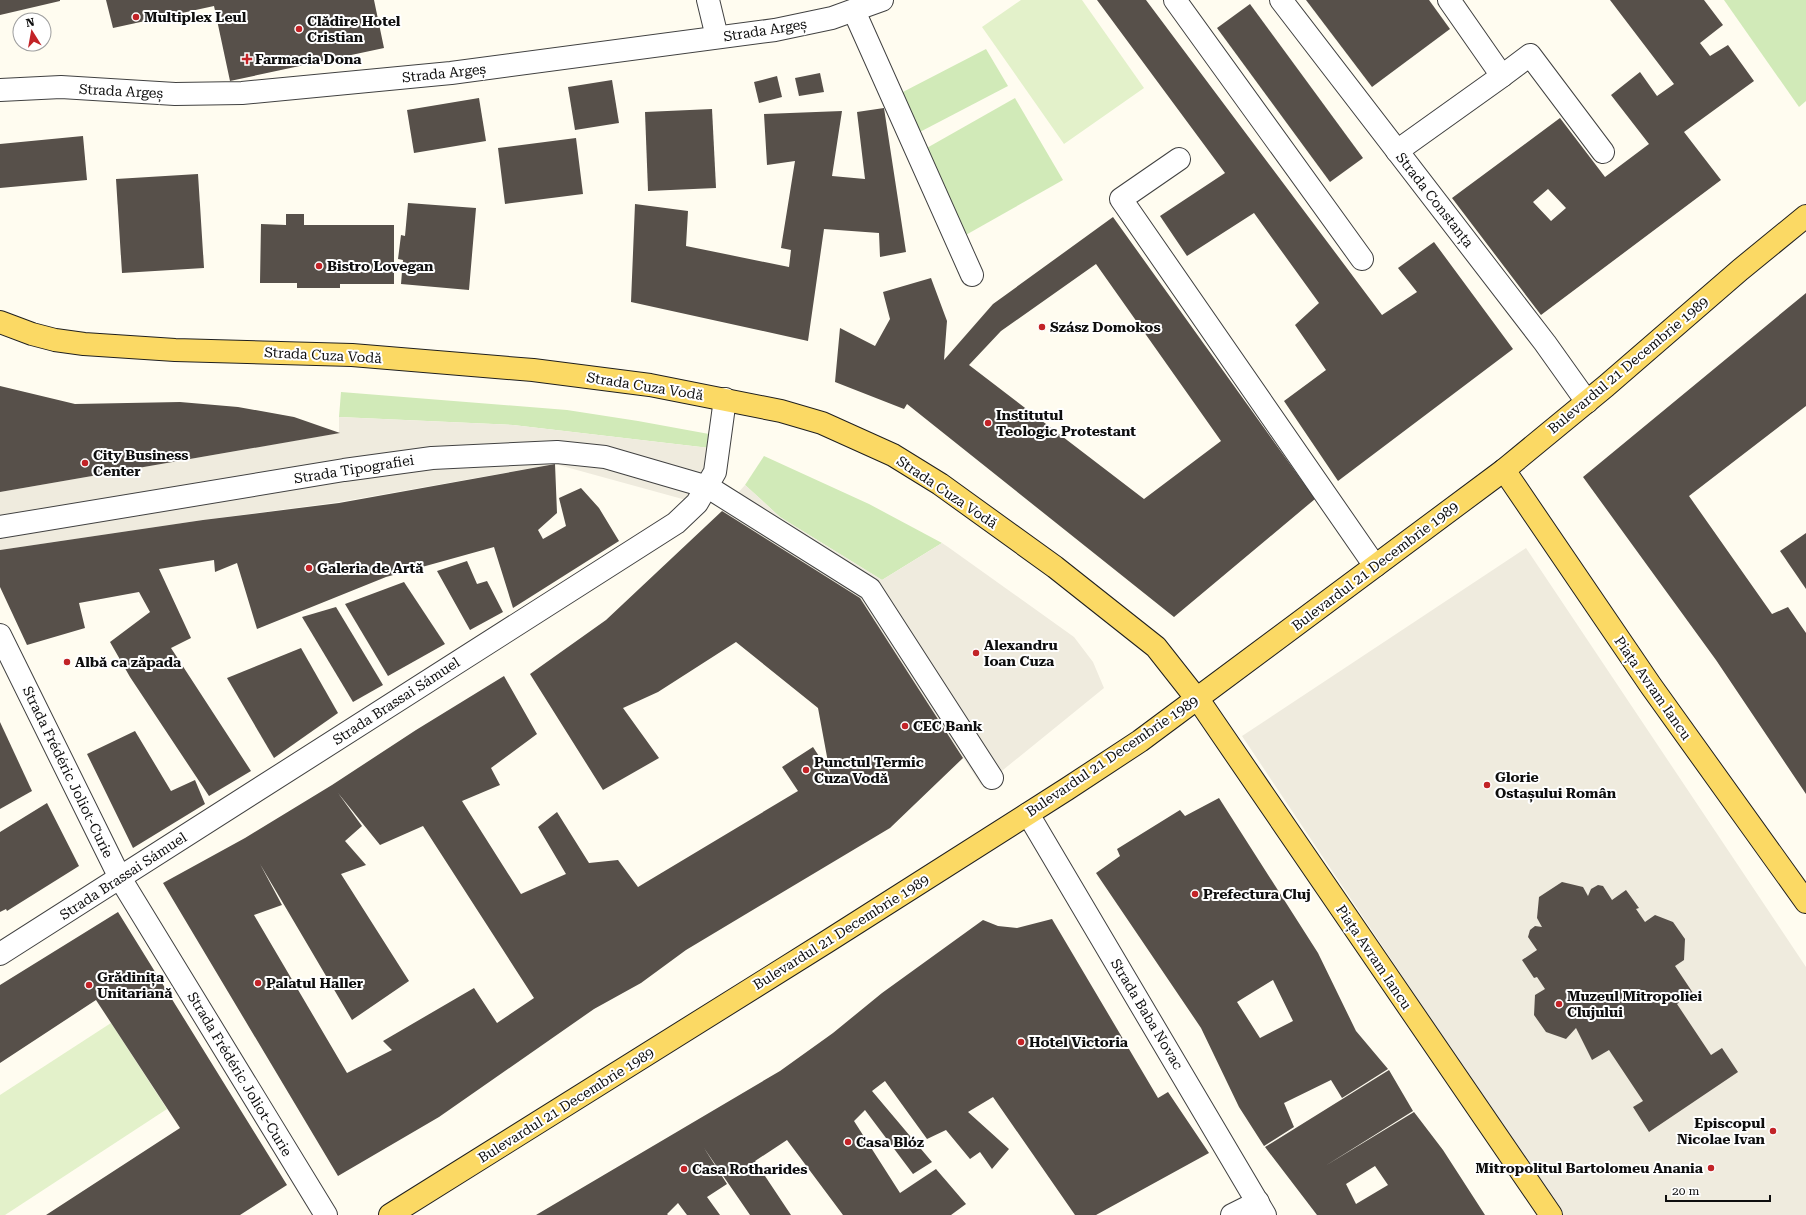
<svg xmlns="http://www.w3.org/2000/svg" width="1806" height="1215" viewBox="0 0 1806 1215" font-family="'Roboto Serif',serif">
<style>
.green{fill:#d1eab8}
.pitch{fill:#e3f1ca}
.plaza{fill:#efebde}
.building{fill:#57504a;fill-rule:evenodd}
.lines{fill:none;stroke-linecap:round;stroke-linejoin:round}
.minor-casing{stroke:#414141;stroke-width:24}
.major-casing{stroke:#1f1f1f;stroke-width:24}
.minor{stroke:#fff;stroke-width:22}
.major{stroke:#fbd964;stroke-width:22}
.poi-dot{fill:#c22327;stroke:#fff;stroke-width:1.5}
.labels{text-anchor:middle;stroke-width:4;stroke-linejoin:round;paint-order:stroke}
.poi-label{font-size:14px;font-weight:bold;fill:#0e0e0e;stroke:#fff;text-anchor:start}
.street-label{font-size:14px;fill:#0e0e0e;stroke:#fff}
</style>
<rect width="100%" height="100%" fill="#fffcf0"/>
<g class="green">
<polygon points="1724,0 1806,0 1806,101 1799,107"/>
<polygon points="986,49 1008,86 916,134 899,94"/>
<polygon points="1015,98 1063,180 964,236 925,149"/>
<polygon points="341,392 567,410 638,421 720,436 718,449 513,425 339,417"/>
<polygon points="764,456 869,504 942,543 882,580 780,517 745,485"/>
</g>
<g class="pitch">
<polygon points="1021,0 1082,0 1144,88 1064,144 982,27"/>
<polygon points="111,1023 167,1109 5,1215 0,1215 0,1095"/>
</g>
<g class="plaza">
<polygon points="339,417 513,425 718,449 697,503 555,464 339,502 203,520 0,550 0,492 339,433"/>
<polygon points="745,485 780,517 882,580 942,543 948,547 1074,637 1093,662 1104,688 998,774 981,785 860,598 722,511"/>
<polygon points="1526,548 1806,967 1806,1215 1562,1215 1242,736"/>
</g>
<g class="building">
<polygon points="0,0 60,0 60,1 0,15"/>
<polygon points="106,0 374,0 384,48 230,81 214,6 113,28"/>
<polygon points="1097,0 1146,0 1382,315 1417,292 1398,268 1434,242 1513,349 1338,481 1284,401 1326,370 1295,325 1319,303 1254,213 1187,256 1160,216 1225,173"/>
<polygon points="1306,0 1429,0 1450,29 1372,87"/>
<path d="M 1610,0 L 1704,0 L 1723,25 L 1700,43 L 1710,56 L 1728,45 L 1754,81 L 1684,132 L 1721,180 L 1541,315 L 1452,198 L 1560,118 L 1605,177 L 1649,144 L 1611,95 L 1640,72 L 1657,96 L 1674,84 ZM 1548,189 L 1566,208 L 1551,221 L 1533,202 Z"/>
<polygon points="1250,4 1363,158 1330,182 1217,28"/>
<polygon points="820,73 824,92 799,96 795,78"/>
<polygon points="777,76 782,97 759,103 754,82"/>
<polygon points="612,80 619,123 575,130 568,87"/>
<polygon points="479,98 486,141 414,153 407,110"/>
<polygon points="884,108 906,252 880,257 879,233 824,229 808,341 631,302 635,204 688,211 686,246 789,267 791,250 781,248 795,161 767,165 764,114 842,111 832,176 865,179 857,112"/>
<polygon points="712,109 716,188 648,191 645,112"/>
<polygon points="83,136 87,180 0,188 0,144"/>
<polygon points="576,138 583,194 505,204 498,148"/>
<polygon points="198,174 204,268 122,273 116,179"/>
<polygon points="408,203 476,208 469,290 401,284 403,260 398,259 401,235 405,236"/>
<polygon points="286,214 304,214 304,225 394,225 394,284 340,284 340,288 297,288 297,283 260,283 261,224 286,225"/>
<path d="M 1113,217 L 1315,499 L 1174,617 L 907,404 L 904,409 L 835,382 L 840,328 L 875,346 L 890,319 L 883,292 L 931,278 L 947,321 L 944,360 L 993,304 ZM 1096,264 L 1221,441 L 1144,499 L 969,365 L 1001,331 Z"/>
<polygon points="1806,293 1806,406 1689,496 1772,614 1788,607 1806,633 1806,794 1716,660 1583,477"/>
<polygon points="0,386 75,404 180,402 238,407 294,417 340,433 0,492"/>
<polygon points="555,464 557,513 538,530 543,539 566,526 559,498 581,488 599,508 619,541 513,608 494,547 386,577 257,629 237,563 215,572 214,560 159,569 191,638 171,648 251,771 209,796 130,677 110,642 150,612 139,592 79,603 85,628 27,645 0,587 0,550 203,520 339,503"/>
<path d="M 722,511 L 860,598 L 963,758 L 890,828 L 686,950 L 641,983 L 594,1009 L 439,1117 L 338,1176 L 163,883 L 245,838 L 332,785 L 416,730 L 504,676 L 537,734 L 491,768 L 500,785 L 462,801 L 521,894 L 566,874 L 538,827 L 557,812 L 589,863 L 618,860 L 638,887 L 798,791 L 782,767 L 813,747 L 830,773 L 818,708 L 736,642 L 658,692 L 623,708 L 659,758 L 603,790 L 530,674 L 606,620 ZM 338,793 L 380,845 L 423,826 L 534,998 L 497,1023 L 474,988 L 383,1041 L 392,1050 L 347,1073 L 254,915 L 282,905 L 260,864 L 352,1020 L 409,981 L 341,874 L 366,865 L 345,841 L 362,826 Z"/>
<polygon points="1806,533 1806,589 1780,551"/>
<polygon points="467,561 477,584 487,581 503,612 470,630 437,571"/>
<polygon points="404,582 445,644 388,676 345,604"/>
<polygon points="336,607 383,685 353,702 302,617"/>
<polygon points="301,648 338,713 274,758 227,678"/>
<polygon points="0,722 32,791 0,809"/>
<polygon points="135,731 171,791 195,780 205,804 133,848 87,754"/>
<path d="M 1219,798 L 1318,953 L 1356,1031 L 1388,1069 L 1342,1098 L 1331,1080 L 1284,1103 L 1294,1127 L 1264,1146 L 1239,1107 L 1201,1028 L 1096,873 L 1120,856 L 1117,849 L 1180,810 L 1185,816 ZM 1273,980 L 1293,1021 L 1260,1038 L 1237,1002 Z"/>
<polygon points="47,803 79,866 7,911 6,909 0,912 0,832"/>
<polygon points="1562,882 1583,887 1588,896 1591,889 1598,885 1603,886 1612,900 1626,890 1639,908 1636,909 1645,922 1655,915 1673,922 1685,939 1684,960 1675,966 1693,993 1677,1004 1711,1055 1722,1048 1738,1072 1649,1132 1633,1107 1643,1101 1609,1050 1592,1060 1576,1028 1566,1039 1546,1032 1534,1015 1535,995 1545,989 1537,977 1534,978 1522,960 1537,950 1528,937 1530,930 1535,926 1542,927 1537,918 1539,897"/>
<polygon points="118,912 287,1185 240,1215 46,1215 180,1128 96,1000 0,1063 0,985"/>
<polygon points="1052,919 1158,1098 1168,1092 1209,1153 1096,1215 1075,1215 993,1097 968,1112 1009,1149 992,1169 980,1152 970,1159 946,1130 927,1139 885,1081 872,1091 932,1162 913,1174 865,1110 854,1121 900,1193 936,1169 966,1204 951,1215 843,1215 787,1140 755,1161 791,1215 750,1215 704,1148 727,1184 707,1197 720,1215 687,1215 678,1203 667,1214 668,1215 536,1215 780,1071 833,1033 882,993 983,920 998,926 1017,928"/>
<path d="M 1389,1070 L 1413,1111 L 1325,1166 L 1414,1112 L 1443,1150 L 1485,1215 L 1317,1215 L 1265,1147 ZM 1375,1166 L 1388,1185 L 1356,1204 L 1346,1184 Z"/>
</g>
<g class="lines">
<g class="minor-casing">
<g id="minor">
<polyline points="708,0 717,37"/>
<polyline points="1175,0 1362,259"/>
<polyline points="1281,0 1545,343 1587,402"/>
<polyline points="854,11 972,275"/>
<polyline points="1502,76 1530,55 1603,152"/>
<polyline points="0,90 61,87 175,94 242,93 451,73 775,30 832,18 882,0"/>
<polyline points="1397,151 1502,76 1449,0"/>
<polyline points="1179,159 1121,199 1375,566"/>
<polyline points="0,527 344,470 432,458 557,452 605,457 708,487 870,589 992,778"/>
<polyline points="0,635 120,878 326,1215"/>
<polyline points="1028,814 1265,1215"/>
<polyline points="0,954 676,523 697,503 715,472 725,399"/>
<polyline points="1232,1215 1258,1202"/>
</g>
</g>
<g class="major-casing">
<g id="major">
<polyline points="0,322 32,334 55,340 84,344 175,350 352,355 533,370 650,385 781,411 822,423 893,455 940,484 1055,567 1156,647 1204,708 1551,1215"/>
<polyline points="1504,470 1651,686 1806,902"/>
<polyline points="390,1215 828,941 1067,789 1140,741 1504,470 1606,386 1740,270 1806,216"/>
</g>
</g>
<use href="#minor" class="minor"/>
<use href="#major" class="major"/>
</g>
<g class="poi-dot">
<circle cx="136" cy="17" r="4"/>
<circle cx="299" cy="29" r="4"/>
<path d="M245 53h4v4h4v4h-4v4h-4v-4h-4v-4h4z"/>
<circle cx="319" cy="266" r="4"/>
<circle cx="1042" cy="327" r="4"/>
<circle cx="988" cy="423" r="4"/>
<circle cx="85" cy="463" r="4"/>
<circle cx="309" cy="568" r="4"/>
<circle cx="976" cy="653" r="4"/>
<circle cx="67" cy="662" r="4"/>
<circle cx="905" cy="726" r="4"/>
<circle cx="806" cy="770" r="4"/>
<circle cx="1487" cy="785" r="4"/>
<circle cx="1195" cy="894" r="4"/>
<circle cx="258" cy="983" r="4"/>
<circle cx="89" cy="985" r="4"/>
<circle cx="1559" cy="1004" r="4"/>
<circle cx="1021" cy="1042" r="4"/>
<circle cx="1773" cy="1131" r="4"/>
<circle cx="848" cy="1142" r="4"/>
<circle cx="1711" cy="1168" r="4"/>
<circle cx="684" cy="1169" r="4"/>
</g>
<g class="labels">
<g class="poi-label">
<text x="144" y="22">Multiplex Leul</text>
<text x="307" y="26">Clădire Hotel<tspan x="307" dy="16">Cristian</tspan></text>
<text x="255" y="64">Farmacia Dona</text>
<text x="327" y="271">Bistro Lovegan</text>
<text x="1050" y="332">Szász Domokos</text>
<text x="996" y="420">Institutul<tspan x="996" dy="16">Teologic Protestant</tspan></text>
<text x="93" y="460">City Business<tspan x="93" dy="16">Center</tspan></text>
<text x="317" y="573">Galeria de Artă</text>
<text x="984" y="650">Alexandru<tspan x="984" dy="16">Ioan Cuza</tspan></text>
<text x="75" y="667">Albă ca zăpada</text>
<text x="913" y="731">CEC Bank</text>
<text x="814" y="767">Punctul Termic<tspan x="814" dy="16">Cuza Vodă</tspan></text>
<text x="1495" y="782">Glorie<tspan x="1495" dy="16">Ostașului Român</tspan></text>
<text x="1203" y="899">Prefectura Cluj</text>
<text x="97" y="982">Grădinița<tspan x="97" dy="16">Unitariană</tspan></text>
<text x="266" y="988">Palatul Haller</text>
<text x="1567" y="1001">Muzeul Mitropoliei<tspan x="1567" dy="16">Clujului</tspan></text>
<text x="1029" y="1047">Hotel Victoria</text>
<text x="1765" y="1128" text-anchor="end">Episcopul<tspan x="1765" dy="16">Nicolae Ivan</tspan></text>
<text x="856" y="1147">Casa Blóz</text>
<text x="1703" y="1173" text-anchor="end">Mitropolitul Bartolomeu Anania</text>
<text x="692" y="1174">Casa Rotharides</text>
</g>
<g class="street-label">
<text transform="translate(765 30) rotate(-9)" y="5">Strada Argeș</text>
<text transform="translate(444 73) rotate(-6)" y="5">Strada Argeș</text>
<text transform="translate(121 91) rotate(3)" y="5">Strada Argeș</text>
<text transform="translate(1435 200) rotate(52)" y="5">Strada Constanța</text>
<text transform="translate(323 355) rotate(3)" y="5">Strada Cuza Vodă</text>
<text transform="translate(1628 365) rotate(-40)" y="5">Bulevardul 21 Decembrie 1989</text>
<text transform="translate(645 386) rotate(9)" y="5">Strada Cuza Vodă</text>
<text transform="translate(354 469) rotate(-9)" y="5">Strada Tipografiei</text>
<text transform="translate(947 492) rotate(34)" y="5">Strada Cuza Vodă</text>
<text transform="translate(1375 566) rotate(-37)" y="5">Bulevardul 21 Decembrie 1989</text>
<text transform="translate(1653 688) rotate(55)" y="5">Piața Avram Iancu</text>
<text transform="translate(396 701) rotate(-33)" y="5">Strada Brassai Sámuel</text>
<text transform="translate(1112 756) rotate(-34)" y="5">Bulevardul 21 Decembrie 1989</text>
<text transform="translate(68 772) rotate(64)" y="5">Strada Frédéric Joliot-Curie</text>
<text transform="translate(123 876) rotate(-33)" y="5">Strada Brassai Sámuel</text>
<text transform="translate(841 932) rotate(-32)" y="5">Bulevardul 21 Decembrie 1989</text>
<text transform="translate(1374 957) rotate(56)" y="5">Piața Avram Iancu</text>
<text transform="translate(1147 1014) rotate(59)" y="5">Strada Baba Novac</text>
<text transform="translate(240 1074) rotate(59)" y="5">Strada Frédéric Joliot-Curie</text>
<text transform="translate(566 1105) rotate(-32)" y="5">Bulevardul 21 Decembrie 1989</text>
</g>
</g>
<g transform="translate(32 32) rotate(349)"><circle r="19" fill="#ffffff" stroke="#9f9f9f"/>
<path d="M0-3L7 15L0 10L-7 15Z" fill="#c22327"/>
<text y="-6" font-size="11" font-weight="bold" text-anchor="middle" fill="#0e0e0e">N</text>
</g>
<path d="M1666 1195v6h104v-6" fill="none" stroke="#0e0e0e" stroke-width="2"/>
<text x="1672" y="1195" font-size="12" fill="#0e0e0e" stroke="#ffffff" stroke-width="3" paint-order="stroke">20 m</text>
</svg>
